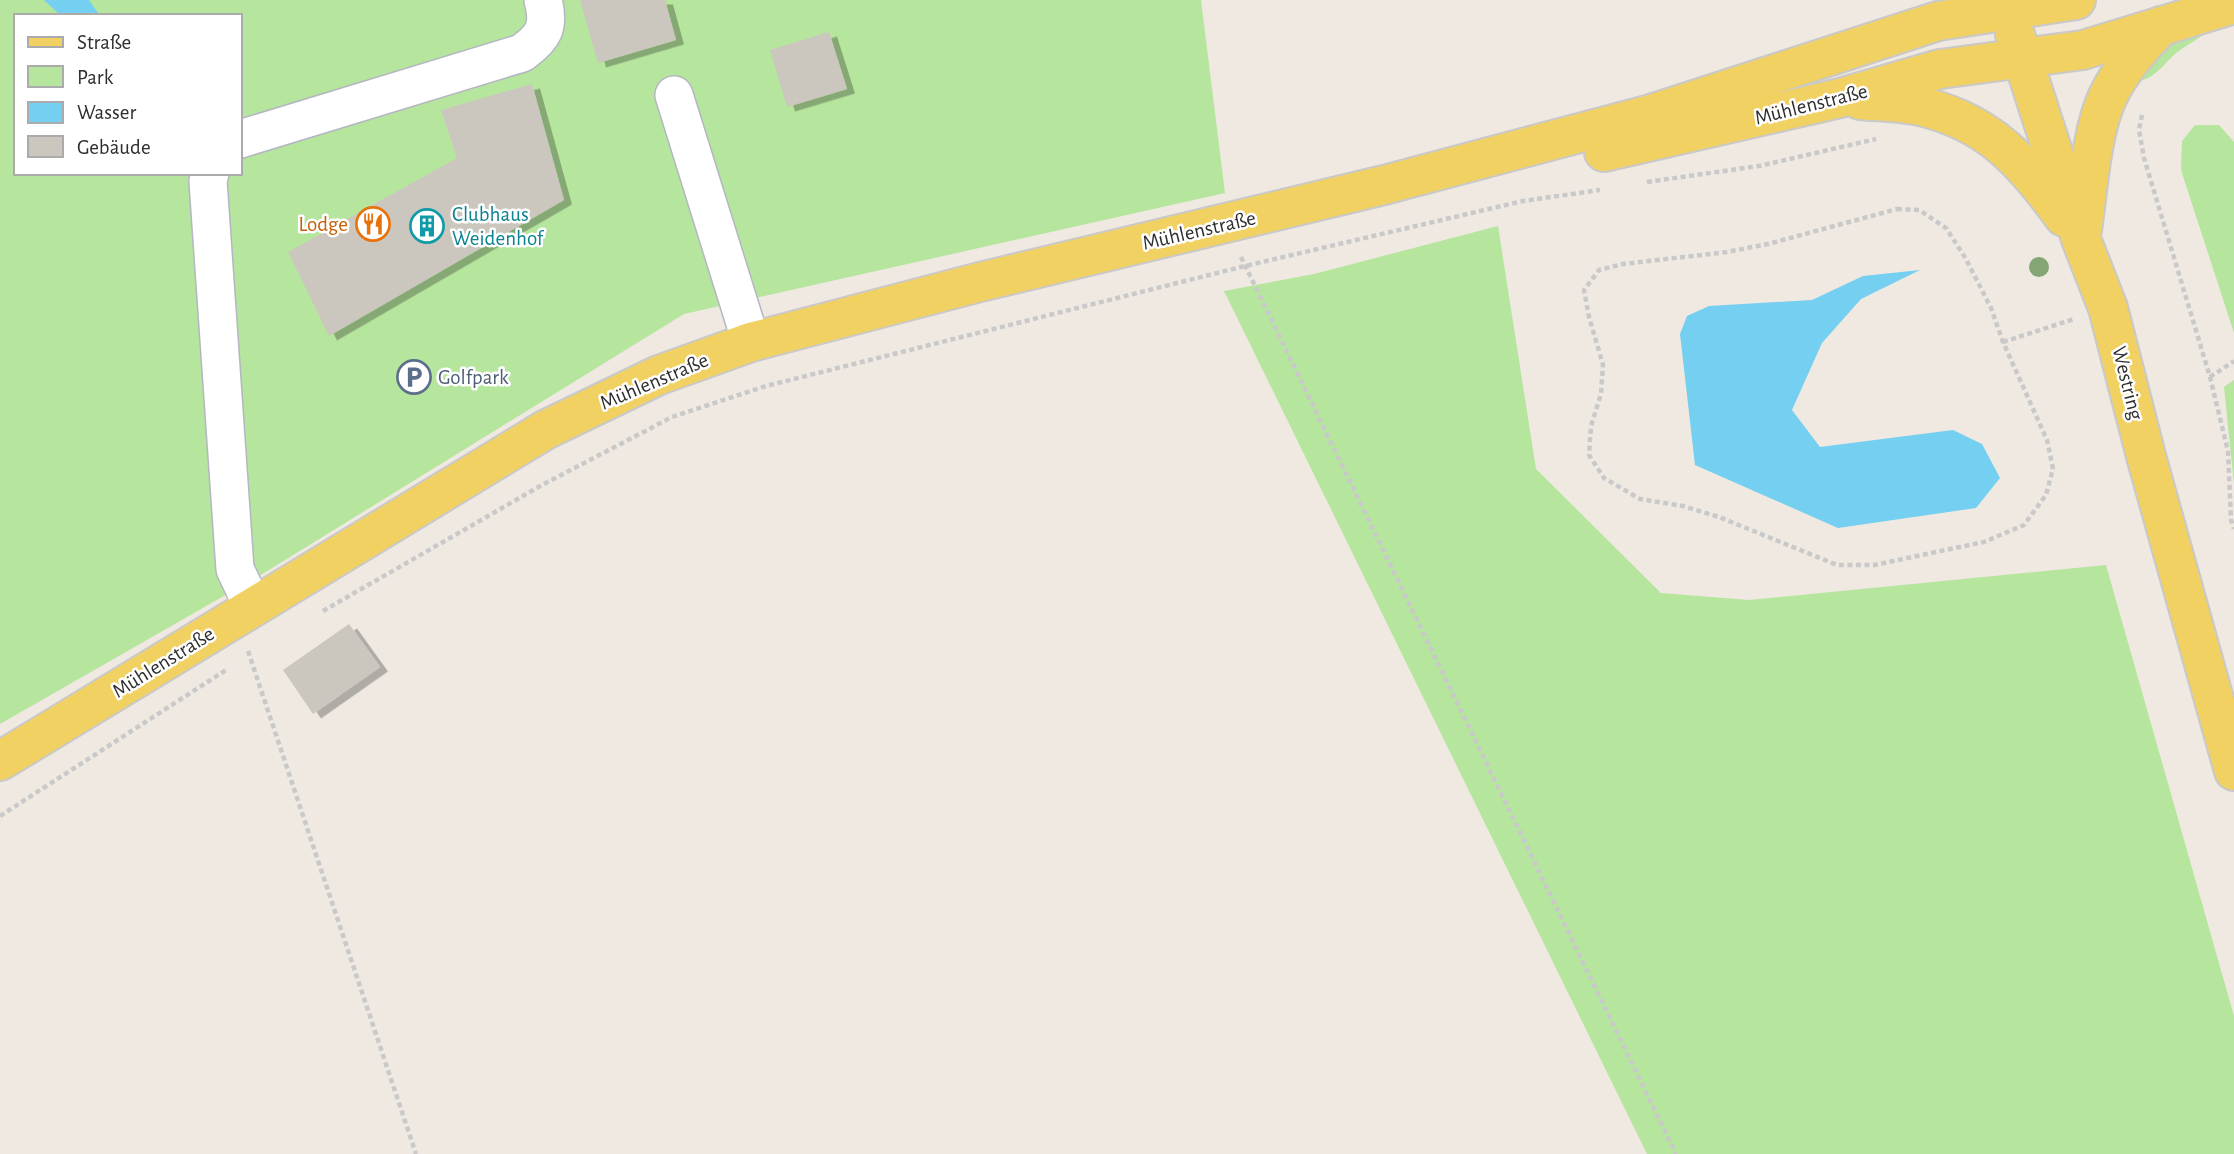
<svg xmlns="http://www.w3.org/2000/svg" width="2234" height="1154" viewBox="0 0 2234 1154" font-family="'Alegreya Sans',sans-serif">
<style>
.green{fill:#b6e59e;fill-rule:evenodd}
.water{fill:#75cff0}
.building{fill:#cbc7bf;filter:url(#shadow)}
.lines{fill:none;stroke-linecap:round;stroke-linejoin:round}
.minor-casing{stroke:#b4b7c1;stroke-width:40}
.major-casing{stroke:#c9c9c9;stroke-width:42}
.path{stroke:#c9c9c9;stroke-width:4.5;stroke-dasharray:5 3.5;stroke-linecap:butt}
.minor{stroke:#fff;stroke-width:37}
.major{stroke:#f2d163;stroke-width:38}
.tree{fill:#84a574}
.labels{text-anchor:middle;stroke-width:5;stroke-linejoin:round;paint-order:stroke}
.street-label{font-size:21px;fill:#2e2e2e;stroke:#fff}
.culture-label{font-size:21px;fill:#0d838f;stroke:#fff;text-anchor:start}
.food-label{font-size:21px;fill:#c56008;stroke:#fff;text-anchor:end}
.service-label{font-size:21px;fill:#4e5e75;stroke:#fff;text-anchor:start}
</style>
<defs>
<filter id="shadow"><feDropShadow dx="8" dy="4.5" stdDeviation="0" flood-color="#0004"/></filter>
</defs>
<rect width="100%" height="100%" fill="#efe9e1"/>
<g class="green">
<path d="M 0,0 L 1201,0 L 1225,193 L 684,314 L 264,573 L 0,724 ZM 16,16 L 240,16 L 240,173 L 16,173 Z"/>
<path d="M 2209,31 C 2198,39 2185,46 2175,54 C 2160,68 2154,80 2133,82 L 2168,44 Z"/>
<polygon points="2195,125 2219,125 2234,142 2234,333 2181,170 2182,141"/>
<polygon points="1498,226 1536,469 1661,593 1749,600 2106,565 2234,1016 2234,1154 1647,1154 1224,291 1314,274"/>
<polygon points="2234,380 2234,484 2224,387"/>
</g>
<g class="water">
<polygon points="44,0 89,0 100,16 61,16"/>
<polygon points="1920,270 1861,299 1822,343 1792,410 1820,447 1953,430 1982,444 2000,478 1976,508 1838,528 1695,465 1680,334 1687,316 1709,306 1812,300 1863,276"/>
</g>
<g class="building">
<polygon points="580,0 665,0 676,40 598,63"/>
<polygon points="829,32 847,89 787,107 770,50"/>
<polygon points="532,84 564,200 329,336 288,252 457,158 441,110"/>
<polygon points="349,624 380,667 313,714 283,670"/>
</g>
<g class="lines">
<g class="minor-casing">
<g id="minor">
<polyline points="674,95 751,342"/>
<path d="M 240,139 L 522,53 C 544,37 550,27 543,0"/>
<polyline points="210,173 208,181 235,569 253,607"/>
</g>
</g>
<g class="major-casing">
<g id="major">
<polyline points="2015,35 2081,239 2108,308 2146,456 2234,771"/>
<path d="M 1860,100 C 1881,102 1904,102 1924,107 C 1992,124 2024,163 2064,217"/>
<polyline points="1604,152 1840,98 1940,69 2083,50 2234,4"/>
<path d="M 2082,230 C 2088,190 2091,132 2108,96 C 2121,69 2141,47 2161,26"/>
<polyline points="0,761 545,430 659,375 751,342 980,282 1384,185 1651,114 1938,21 2076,0"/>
</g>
</g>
<g class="path">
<polyline points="2142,115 2139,130 2144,158 2210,377 2228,451 2231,520 2234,529"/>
<polyline points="1647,182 1759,166 1876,139"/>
<polygon points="1897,209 1919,210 1946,228 1966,259 1991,308 2003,342 2047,440 2053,469 2046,495 2024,525 1984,542 1874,565 1837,565 1719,517 1683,506 1640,499 1604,478 1589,455 1591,426 1601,394 1603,365 1589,317 1584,290 1599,270 1623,264 1727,252 1768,244"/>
<polyline points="1241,257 1676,1154"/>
<polyline points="2003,342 2074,319"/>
<polyline points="2210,377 2234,361"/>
<polyline points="323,611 542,485 672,417 766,386 1245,266 1523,201 1600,190"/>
<polyline points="248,651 416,1154"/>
<polyline points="0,816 226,670"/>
</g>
<use href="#minor" class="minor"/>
<use href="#major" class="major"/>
</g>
<circle class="tree" cx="2039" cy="267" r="10"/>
<defs>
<g id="restaurant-ring" transform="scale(1.75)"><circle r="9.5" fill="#fff" stroke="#e8710a" stroke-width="1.5"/><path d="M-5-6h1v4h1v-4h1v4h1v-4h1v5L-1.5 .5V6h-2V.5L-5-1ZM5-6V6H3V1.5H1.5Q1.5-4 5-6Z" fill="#e8710a"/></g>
<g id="building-ring" transform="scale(1.75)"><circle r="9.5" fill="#fff" stroke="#0f9aa8" stroke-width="1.5"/><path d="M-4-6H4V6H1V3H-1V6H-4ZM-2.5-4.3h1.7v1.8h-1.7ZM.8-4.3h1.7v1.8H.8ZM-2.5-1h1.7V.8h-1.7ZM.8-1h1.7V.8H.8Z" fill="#0f9aa8"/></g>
<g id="parking-ring" transform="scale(1.75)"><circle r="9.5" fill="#fff" stroke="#5c6f8a" stroke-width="1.5"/><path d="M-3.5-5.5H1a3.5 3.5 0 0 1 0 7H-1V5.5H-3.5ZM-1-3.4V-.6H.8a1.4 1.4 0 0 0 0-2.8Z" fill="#5c6f8a"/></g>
</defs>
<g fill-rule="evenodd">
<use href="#restaurant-ring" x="373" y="224"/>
<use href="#building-ring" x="427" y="226"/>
<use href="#parking-ring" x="414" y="377"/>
</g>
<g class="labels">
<g class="street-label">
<text transform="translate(1811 104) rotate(-14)" y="7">Mühlenstraße</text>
<text transform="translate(1199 230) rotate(-13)" y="7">Mühlenstraße</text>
<text transform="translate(654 381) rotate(-23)" y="7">Mühlenstraße</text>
<text transform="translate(2128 383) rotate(76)" y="7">Westring</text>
<text transform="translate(163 662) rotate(-32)" y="7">Mühlenstraße</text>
</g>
<g class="culture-label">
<text x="452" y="221">Clubhaus<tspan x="452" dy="24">Weidenhof</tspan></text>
</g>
<g class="food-label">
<text x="348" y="231">Lodge</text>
</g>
<g class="service-label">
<text x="438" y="384">Golfpark</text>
</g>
</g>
<rect x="14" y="14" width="228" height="161" fill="#ffffff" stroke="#ababab" stroke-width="2"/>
<rect x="28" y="37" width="35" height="10" fill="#f2d163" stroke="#ababab" stroke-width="2"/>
<text x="77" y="49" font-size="21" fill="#2e2e2e">Straße</text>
<rect x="28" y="66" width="35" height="21" fill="#b6e59e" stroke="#ababab" stroke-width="2"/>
<text x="77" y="84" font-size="21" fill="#2e2e2e">Park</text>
<rect x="28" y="102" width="35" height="21" fill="#75cff0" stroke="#ababab" stroke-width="2"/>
<text x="77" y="119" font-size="21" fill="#2e2e2e">Wasser</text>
<rect x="28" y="136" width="35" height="21" fill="#cbc7bf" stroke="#ababab" stroke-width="2"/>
<text x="77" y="154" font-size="21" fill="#2e2e2e">Gebäude</text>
</svg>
